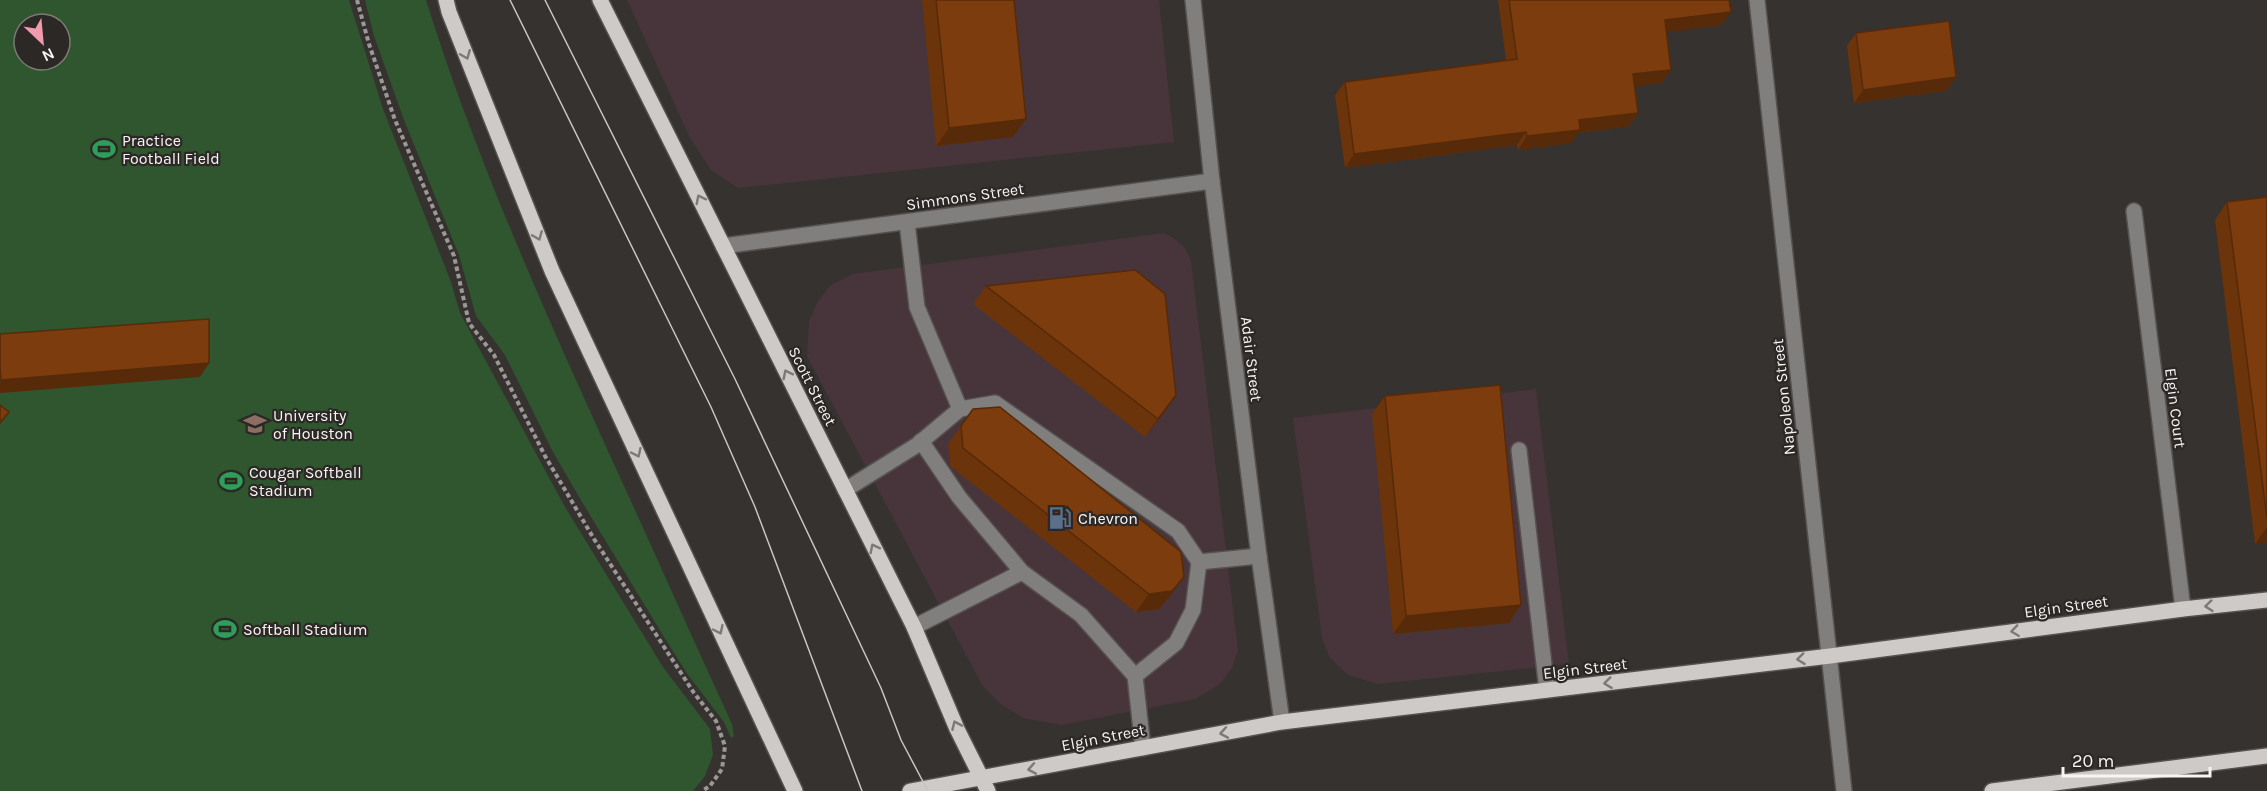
<svg xmlns="http://www.w3.org/2000/svg" width="2267" height="791" viewBox="0 0 2267 791" font-family="Karla,sans-serif">
<style>
.commercial{fill:#48353b}
.green{fill:#2f562e;fill-rule:evenodd}
.lines{fill:none;stroke-linecap:round;stroke-linejoin:round}
.minor-casing{stroke:#55514f;stroke-width:18}
.major-casing{stroke:#55514f;stroke-width:18}
.path{stroke:#9c9897;stroke-width:4;stroke-dasharray:4.5 3;stroke-linecap:butt}
.minor{stroke:#817f7d;stroke-width:15}
.major{stroke:#cecac7;stroke-width:15}
.tram{stroke:#c8c4c3;stroke-width:1.5}
.wall{fill:#6b340b}
.shaded-wall{fill:#572a09}
.building{fill:#7c3c0d;stroke:#572a09;stroke-width:1.5}
.oneway{stroke:#7d7976}
.labels{text-anchor:middle;stroke-width:4.5;stroke-linejoin:round;paint-order:stroke}
.poi-label{font-size:16px;fill:#f7f4f3;stroke:#2c2826;text-anchor:start}
.street-label{font-size:16px;fill:#f7f4f3;stroke:#2c2826}
</style>
<rect width="100%" height="100%" fill="#363230"/>
<g class="commercial">
<polygon points="627,0 1159,0 1174,142 738,188 711,170 690,138"/>
<polygon points="1164,233 1175,239 1185,248 1191,261 1238,650 1232,668 1219,685 1195,699 1062,725 1023,718 1001,704 982,685 807,356 809,321 818,301 831,285 853,274"/>
<polygon points="1536,389 1569,664 1377,684 1348,675 1330,658 1322,638 1293,418"/>
</g>
<g class="green">
<path d="M 0,0 L 349,0 L 383,109 L 451,282 L 460,313 L 565,507 L 663,667 L 710,729 L 713,755 L 705,776 L 693,791 L 0,791 ZM 24,24 L 60,24 L 60,60 L 24,60 Z"/>
<path d="M 365,0 L 426,0 C 475,156 541,303 608,451 C 650,542 690,633 732,724 L 734,736 L 731,738 L 724,722 L 688,675 L 664,637 L 582,502 L 553,452 L 505,355 L 476,316 L 459,255 L 404,120 L 374,36 Z"/>
</g>
<g class="lines">
<g class="minor-casing">
<g id="minor">
<polyline points="1193,0 1212,181 1259,556 1282,722"/>
<polyline points="1757,0 1844,791"/>
<polyline points="2134,211 2183,609"/>
<polyline points="907,222 917,307 960,409"/>
<polyline points="723,246 1212,181"/>
<polyline points="921,441 959,497 1022,572"/>
<polyline points="1519,450 1547,690"/>
<polyline points="845,490 917,445 960,409 995,403 1178,531 1199,562 1259,556"/>
<polyline points="914,627 1022,572 1081,615 1135,676 1143,748"/>
<polyline points="1135,676 1176,643 1193,610 1199,562"/>
</g>
</g>
<g class="major-casing">
<g id="major">
<polyline points="446,0 449,12 552,271 795,791"/>
<polyline points="600,0 914,627 957,729 988,791"/>
<polyline points="910,791 1282,722 1830,656 2183,609 2267,600"/>
<polyline points="1992,791 2267,756"/>
</g>
</g>
<polyline class="path" points="357,0 369,44 395,120 454,256 469,323 494,355 545,456 594,539 694,693 716,721 725,746 722,769 710,786 702,791"/>
<use href="#minor" class="minor"/>
<use href="#major" class="major"/>
<g class="tram">
<polyline points="510,0 711,407 755,507 862,791"/>
<polyline points="545,0 735,379 881,688 901,740 928,791"/>
</g>
</g>
<g class="wall">
<polygon points="922,0 1014,0 1013,137 936,146"/>
<polygon points="1498,0 1729,0 1721,25 1666,32 1671,70 1661,83 1635,86 1638,113 1629,126 1578,133 1571,143 1518,150 1517,145 1345,168 1335,95 1345,82 1506,60"/>
<polygon points="1856,33 1956,77 1946,91 1854,103 1847,46"/>
<polygon points="2267,197 2267,542 2255,544 2215,220 2227,202"/>
<polygon points="986,286 1176,395 1145,437 973,304"/>
<polygon points="1385,396 1509,623 1393,634 1372,414"/>
<polygon points="973,409 1171,595 1159,609 1136,612 950,466 948,444"/>
</g>
<g class="shaded-wall">
<polygon points="1731,12 1721,25 1656,34 1665,20"/>
<polygon points="1671,70 1661,83 1624,88 1633,74"/>
<polygon points="1956,77 1946,91 1854,103 1863,90"/>
<polygon points="1638,113 1629,126 1578,133 1571,143 1518,150 1527,136 1579,120"/>
<polygon points="1026,119 1013,137 936,146 949,128"/>
<polygon points="1526,132 1517,145 1345,168 1354,154"/>
<polygon points="209,363 200,377 0,393 0,382 1,380"/>
<polygon points="1176,395 1164,413 1145,437 1158,419"/>
<polygon points="2267,527 2267,542 2255,544"/>
<polygon points="1184,577 1171,595 1159,609 1136,612 1149,594"/>
<polygon points="1521,605 1509,623 1393,634 1406,616"/>
</g>
<g class="building">
<polygon points="936,0 1014,0 1026,119 949,128"/>
<polygon points="1509,0 1729,0 1731,12 1665,20 1671,70 1633,74 1638,113 1579,120 1580,130 1527,136 1526,132 1354,154 1345,82 1517,59"/>
<polygon points="1949,21 1956,77 1863,90 1856,33"/>
<polygon points="2267,197 2267,519 2227,202"/>
<polygon points="1135,270 1165,294 1176,395 1158,419 986,286"/>
<polygon points="209,319 209,363 1,380 0,367 0,334"/>
<polygon points="1500,385 1521,605 1406,616 1385,396"/>
<polygon points="0,405 9,412 0,423"/>
<polygon points="1000,407 1181,552 1184,577 1172,591 1149,594 963,448 961,426 973,409"/>
</g>
<defs><path id="oneway-chevron" d="M-2-3.5L2.5 0L-2 3.5" fill="none" stroke-width="1.6" stroke-linecap="round" stroke-linejoin="round" transform="scale(1.5)"/></defs>
<g class="oneway">
<use href="#oneway-chevron" transform="translate(466 55) rotate(68)"/>
<use href="#oneway-chevron" transform="translate(700 199) rotate(-117)"/>
<use href="#oneway-chevron" transform="translate(538 236) rotate(68)"/>
<use href="#oneway-chevron" transform="translate(787 374) rotate(-117)"/>
<use href="#oneway-chevron" transform="translate(637 453) rotate(65)"/>
<use href="#oneway-chevron" transform="translate(874 548) rotate(-117)"/>
<use href="#oneway-chevron" transform="translate(2209 606) rotate(174)"/>
<use href="#oneway-chevron" transform="translate(719 630) rotate(65)"/>
<use href="#oneway-chevron" transform="translate(2015 631) rotate(172)"/>
<use href="#oneway-chevron" transform="translate(1801 659) rotate(173)"/>
<use href="#oneway-chevron" transform="translate(1608 683) rotate(173)"/>
<use href="#oneway-chevron" transform="translate(956 725) rotate(-114)"/>
<use href="#oneway-chevron" transform="translate(1224 733) rotate(170)"/>
<use href="#oneway-chevron" transform="translate(1032 769) rotate(170)"/>
</g>
<defs>
<g id="stadium-bare" transform="scale(1.8)"><path d="M0-5a6.5 5 0 1 0 0 10a6.5 5 0 1 0 0-10ZM-3.5-1.8h7v3.6h-7Z" fill="#2e9e5b" stroke="#2c2826" stroke-width="2.5" paint-order="stroke"/></g>
<g id="university-bare" transform="scale(1.8)"><path d="M0-5L7-2L0 1L-7-2ZM-4 1L0 2.5L4 1V4Q0 6-4 4Z" fill="#8d6e63" stroke="#2c2826" stroke-width="2.5" paint-order="stroke"/></g>
<g id="fuel-bare" transform="scale(1.8)"><path d="M-5.5-6h7V0h2V4h1.3V-2.5L3-4.5l.8-.8L6-3V5H2.5V1h-1V6h-7ZM-4.2-4.7v3.2H.2V-4.7Z" fill="#5c6f8a" stroke="#2c2826" stroke-width="2.5" paint-order="stroke"/></g>
</defs>
<g fill-rule="evenodd">
<use href="#stadium-bare" x="104" y="149"/>
<use href="#university-bare" x="255" y="424"/>
<use href="#stadium-bare" x="231" y="481"/>
<use href="#fuel-bare" x="1060" y="518"/>
<use href="#stadium-bare" x="225" y="629"/>
</g>
<g class="labels">
<g class="poi-label">
<text x="122" y="146">Practice<tspan x="122" dy="18">Football Field</tspan></text>
<text x="273" y="421">University<tspan x="273" dy="18">of Houston</tspan></text>
<text x="249" y="478">Cougar Softball<tspan x="249" dy="18">Stadium</tspan></text>
<text x="1078" y="524">Chevron</text>
<text x="243" y="635">Softball Stadium</text>
</g>
<g class="street-label">
<text transform="translate(965 196) rotate(-8)" y="6">Simmons Street</text>
<text transform="translate(1252 359) rotate(83)" y="6">Adair Street</text>
<text transform="translate(813 386) rotate(63)" y="6">Scott Street</text>
<text transform="translate(1783 397) rotate(-96)" y="6">Napoleon Street</text>
<text transform="translate(2176 408) rotate(83)" y="6">Elgin Court</text>
<text transform="translate(2066 606) rotate(-8)" y="6">Elgin Street</text>
<text transform="translate(1585 668) rotate(-7)" y="6">Elgin Street</text>
<text transform="translate(1103 737) rotate(-11)" y="6">Elgin Street</text>
</g>
</g>
<g transform="translate(42 42) rotate(154)"><circle r="28" fill="#2c2826" stroke="#7d7a78" stroke-width="1.5"/>
<path d="M0-4.5L10 22L0 15L-10 22Z" fill="#f29aae"/>
<text y="-9" font-size="16" font-weight="bold" text-anchor="middle" fill="#f7f4f3">N</text>
</g>
<path d="M2063 767v9h147v-9" fill="none" stroke="#f7f4f3" stroke-width="3"/>
<text x="2072" y="767" font-size="18" fill="#f7f4f3" stroke="#2c2826" stroke-width="4.5" paint-order="stroke">20 m</text>
</svg>
